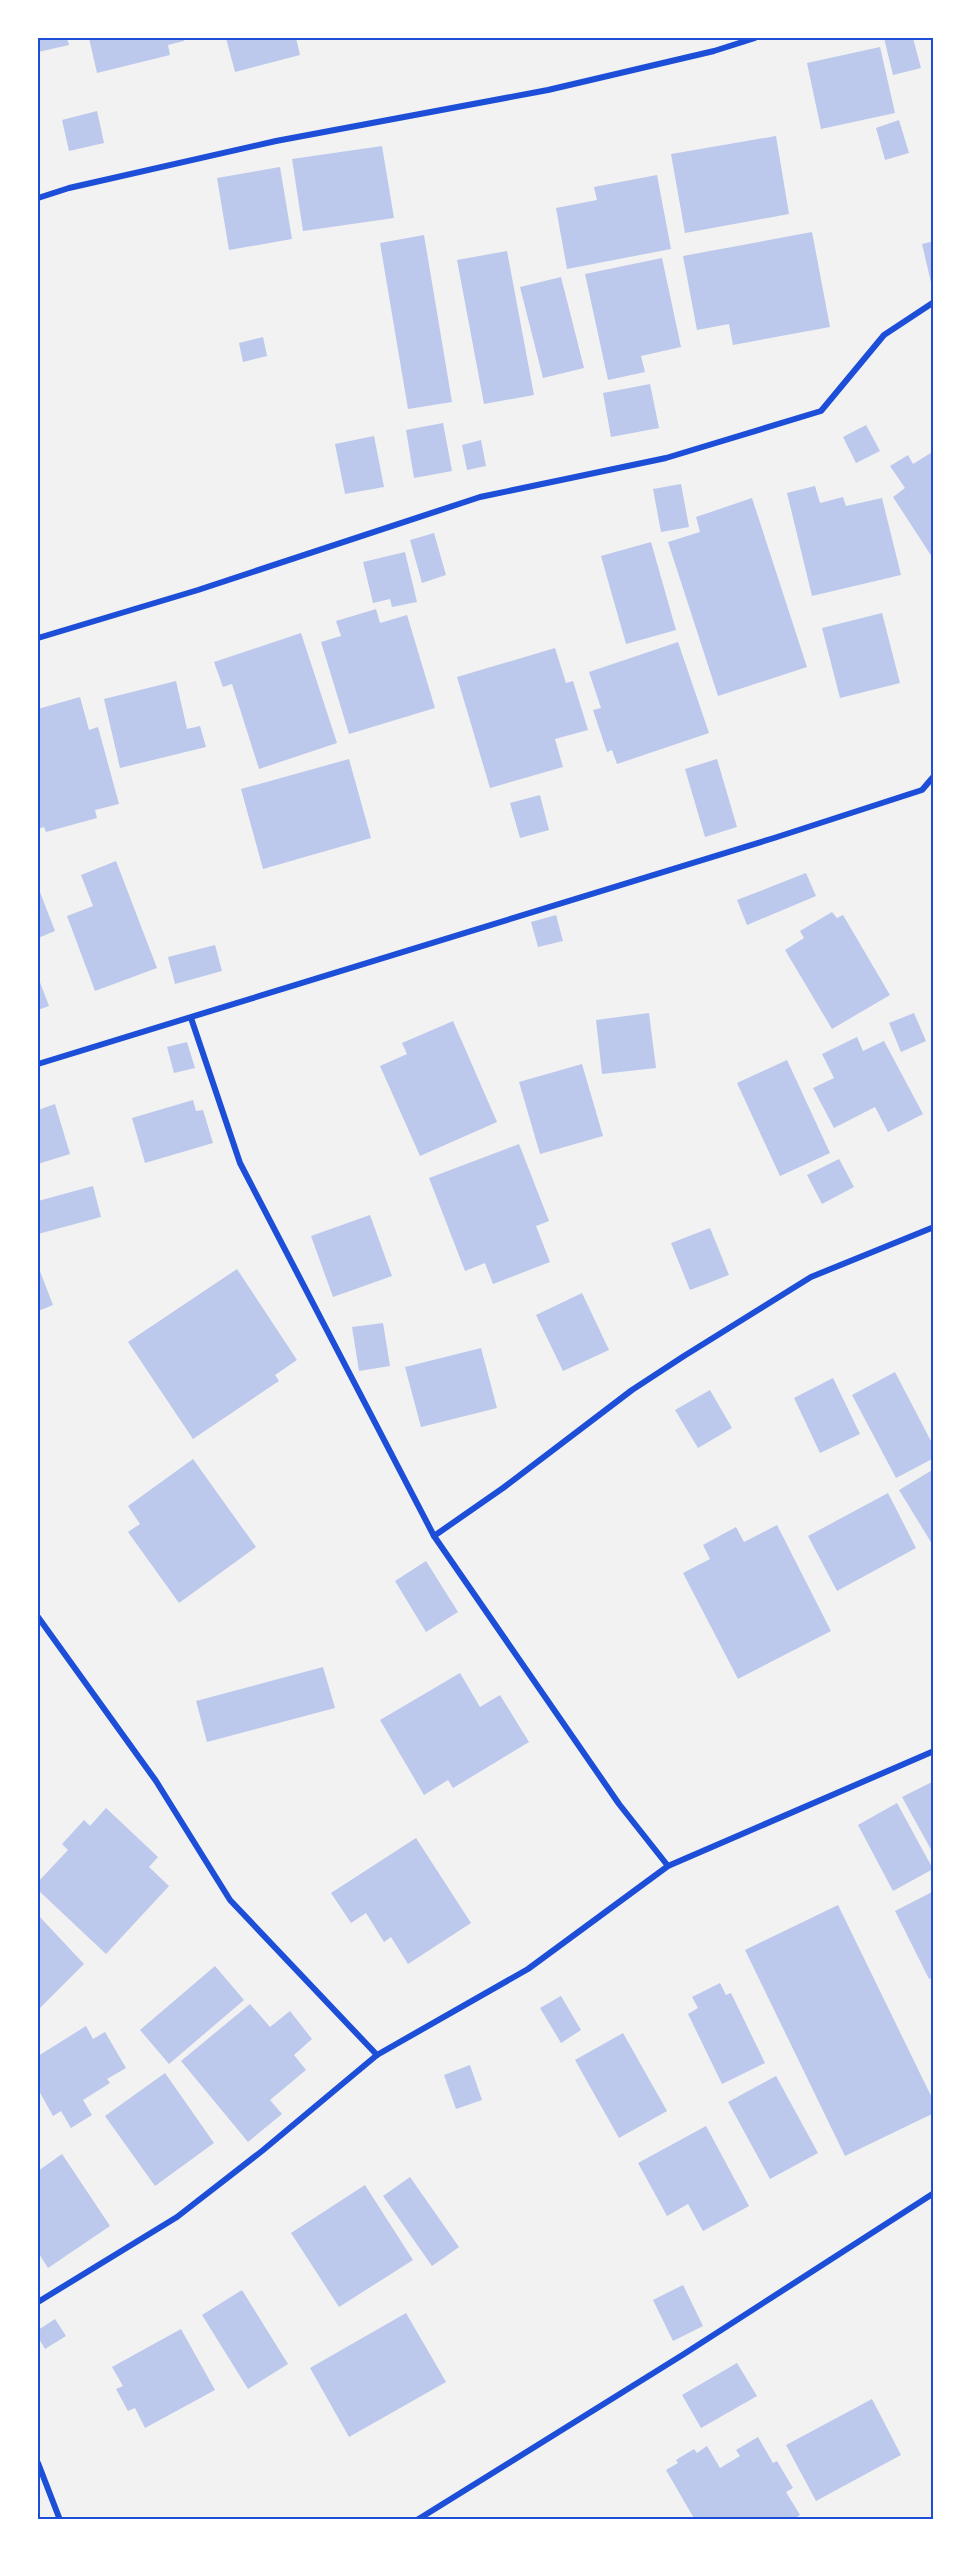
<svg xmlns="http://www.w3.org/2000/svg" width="971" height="2557" viewBox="0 0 971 2557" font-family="Figtree,sans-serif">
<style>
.building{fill:#bdc9ec}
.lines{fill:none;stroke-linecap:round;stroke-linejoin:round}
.minor{stroke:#1d4ed8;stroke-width:6}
.neatline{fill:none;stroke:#1d4ed8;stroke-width:2}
</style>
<rect width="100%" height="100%" fill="#f2f2f2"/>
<g class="building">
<polygon points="38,38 67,38 69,45 38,52"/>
<polygon points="89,38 183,38 184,41 168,45 170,55 97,73"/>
<polygon points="226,38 296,38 300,55 235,72"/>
<polygon points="884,38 913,38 921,68 893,75"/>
<polygon points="880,47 895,113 821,129 807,63"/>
<polygon points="97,111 104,143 69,151 62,120"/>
<polygon points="899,120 909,153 885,160 876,128"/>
<polygon points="776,136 789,214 685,233 671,154"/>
<polygon points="382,146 394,218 303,231 292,159"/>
<polygon points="280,167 292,239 229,250 217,178"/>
<polygon points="657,175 671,249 567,269 556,208 597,200 594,187"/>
<polygon points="812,232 830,327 733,345 729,324 697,330 683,256"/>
<polygon points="424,235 452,402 408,409 380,243"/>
<polygon points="934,241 934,290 933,291 922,244"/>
<polygon points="507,251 534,395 484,404 457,260"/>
<polygon points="662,258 681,347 641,356 645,372 608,380 585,274"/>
<polygon points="561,277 584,368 543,378 520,287"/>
<polygon points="263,337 267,356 243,362 239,343"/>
<polygon points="650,384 659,428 611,437 603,393"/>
<polygon points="443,423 452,471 414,478 406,430"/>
<polygon points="866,425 880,451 856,463 843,437"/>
<polygon points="374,436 384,487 345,494 335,444"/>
<polygon points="481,440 486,466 467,470 462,445"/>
<polygon points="934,451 934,560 893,497 905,488 890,466 908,455 913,464"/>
<polygon points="681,484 689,527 661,532 653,489"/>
<polygon points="815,486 820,503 843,497 846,506 882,498 901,575 812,596 787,493"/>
<polygon points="752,498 807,667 718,696 668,542 700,532 696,517"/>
<polygon points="434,533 446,575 422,583 410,540"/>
<polygon points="651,542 676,630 626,644 601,556"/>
<polygon points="405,552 417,602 392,607 390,599 373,603 363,562"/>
<polygon points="376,609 380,623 407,615 435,708 349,734 321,642 341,636 336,621"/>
<polygon points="882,613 900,683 840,698 822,628"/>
<polygon points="301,633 337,743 259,769 232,684 223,687 214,662"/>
<polygon points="678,642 709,733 617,764 612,750 607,752 593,710 601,708 589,672"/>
<polygon points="555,648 566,683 573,681 588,730 555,739 563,767 490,788 457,677"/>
<polygon points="176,681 187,729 200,726 206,747 120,768 104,699"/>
<polygon points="80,697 89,730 98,727 119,804 95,810 97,818 46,832 44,827 38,829 38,709"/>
<polygon points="349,759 371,838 263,869 241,789"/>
<polygon points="717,759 737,827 705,837 685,769"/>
<polygon points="540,795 549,830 520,838 510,803"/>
<polygon points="116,861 157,968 95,991 67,916 93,906 81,875"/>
<polygon points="806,873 816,896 747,925 737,900"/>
<polygon points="38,887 55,931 38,938"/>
<polygon points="832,912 837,918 843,915 890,995 832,1029 785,950 804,938 800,931"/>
<polygon points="556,915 563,941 538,947 531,922"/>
<polygon points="215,945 222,971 175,984 168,957"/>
<polygon points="38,977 49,1006 38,1010"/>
<polygon points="649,1013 656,1068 602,1074 596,1020"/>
<polygon points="914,1013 926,1041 901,1052 889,1023"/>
<polygon points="453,1021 497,1122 420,1156 380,1066 407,1054 402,1043"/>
<polygon points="857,1037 863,1051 884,1041 923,1114 888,1132 875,1107 834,1128 813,1088 834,1078 822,1054"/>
<polygon points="187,1042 195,1068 174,1073 167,1047"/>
<polygon points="787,1060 830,1153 780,1176 737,1083"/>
<polygon points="582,1064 603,1136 540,1154 519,1082"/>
<polygon points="193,1100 196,1111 203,1110 213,1143 145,1163 132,1118"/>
<polygon points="55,1104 70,1154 38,1164 38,1110"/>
<polygon points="519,1144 549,1221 536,1226 550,1262 493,1284 485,1263 465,1271 429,1178"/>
<polygon points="839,1159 854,1187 822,1204 807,1175"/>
<polygon points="93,1186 101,1217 38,1234 38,1201"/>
<polygon points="370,1215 392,1276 333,1297 311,1236"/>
<polygon points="710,1228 729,1275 690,1290 671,1243"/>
<polygon points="38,1266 53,1305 38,1311"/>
<polygon points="237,1269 297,1360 275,1375 279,1381 193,1439 128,1342"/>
<polygon points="582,1293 609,1350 563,1371 536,1315"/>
<polygon points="383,1323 390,1366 359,1371 352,1327"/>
<polygon points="481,1348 497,1408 421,1427 405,1367"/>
<polygon points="895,1372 934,1447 934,1458 896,1478 852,1395"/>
<polygon points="833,1378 860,1434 820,1453 794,1398"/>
<polygon points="710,1390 732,1428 698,1448 675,1410"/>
<polygon points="193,1459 256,1547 179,1603 128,1532 140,1524 128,1506"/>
<polygon points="934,1469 934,1547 899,1490"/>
<polygon points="888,1493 916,1548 837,1591 808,1536"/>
<polygon points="777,1525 831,1631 738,1679 683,1573 710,1559 703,1545 736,1527 744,1542"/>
<polygon points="426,1561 458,1612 426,1632 395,1581"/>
<polygon points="323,1667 335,1708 207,1742 196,1701"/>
<polygon points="460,1673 480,1707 500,1695 529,1742 453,1788 448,1780 424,1795 380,1720"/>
<polygon points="934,1781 934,1855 902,1797"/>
<polygon points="897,1803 933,1869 893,1891 858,1825"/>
<polygon points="106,1808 158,1857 149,1867 169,1886 106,1954 38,1890 38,1882 68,1850 62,1844 84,1820 90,1826"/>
<polygon points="416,1838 471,1923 408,1964 391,1937 384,1942 366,1913 351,1923 331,1893"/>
<polygon points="934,1891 934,1977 929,1979 895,1911"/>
<polygon points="838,1905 934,2102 934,2113 845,2156 745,1950"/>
<polygon points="38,1915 84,1964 38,2010"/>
<polygon points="215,1966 244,2000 169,2064 140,2030"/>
<polygon points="720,1983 726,1995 731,1993 765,2063 722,2084 688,2014 698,2008 692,1997"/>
<polygon points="561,1996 581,2030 561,2043 540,2008"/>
<polygon points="250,2004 270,2027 290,2011 312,2039 294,2055 306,2070 270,2100 282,2114 248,2142 181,2061"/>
<polygon points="86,2026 93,2039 105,2032 126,2068 107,2079 110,2083 83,2100 92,2115 71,2128 61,2111 53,2116 38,2089 38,2056"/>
<polygon points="623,2033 667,2111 619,2138 575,2060"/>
<polygon points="470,2065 482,2100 456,2109 444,2075"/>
<polygon points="165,2073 214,2143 155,2186 105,2116"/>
<polygon points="776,2076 818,2153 770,2179 728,2102"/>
<polygon points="706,2126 749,2206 703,2231 688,2204 667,2216 638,2163"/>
<polygon points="62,2154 110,2226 48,2268 38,2252 38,2171"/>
<polygon points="410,2177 459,2247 432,2266 383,2196"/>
<polygon points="365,2185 413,2260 339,2307 291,2233"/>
<polygon points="683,2285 703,2326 673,2341 653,2300"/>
<polygon points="242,2290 288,2364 248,2389 202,2315"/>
<polygon points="406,2313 446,2382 349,2437 310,2368"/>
<polygon points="55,2319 66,2336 45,2349 38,2337 38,2330"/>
<polygon points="181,2329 215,2390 145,2428 135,2408 128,2411 116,2389 123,2386 112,2367"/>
<polygon points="737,2363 757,2396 701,2428 682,2395"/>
<polygon points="872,2399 901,2455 816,2501 786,2445"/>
<polygon points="758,2437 773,2463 777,2461 793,2488 786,2492 800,2515 792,2520 695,2520 666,2470 678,2463 676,2460 694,2449 697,2453 707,2446 720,2468 740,2456 736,2450"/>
</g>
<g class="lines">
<g class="minor">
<polyline points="38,198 69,188 276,141 548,90 714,51 755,38"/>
<polyline points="38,638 198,590 480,497 666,458 821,411 884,335 934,302"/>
<polyline points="191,1018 240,1163 434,1536 619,1804 668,1866"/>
<polyline points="38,1064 774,838 922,790 934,776"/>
<polyline points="434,1536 503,1488 632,1390 684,1356 811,1277 934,1227"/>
<polyline points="38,1617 156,1781 230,1900 377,2055"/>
<polyline points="38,2302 177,2217 262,2151 377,2055 528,1969 668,1866 934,1751"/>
<polyline points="38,2463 60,2520"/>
<polyline points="417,2520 684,2354 934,2193"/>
</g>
</g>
<rect width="971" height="2557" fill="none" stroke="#ffffff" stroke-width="78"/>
<rect x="39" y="39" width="893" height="2479" class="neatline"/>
</svg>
